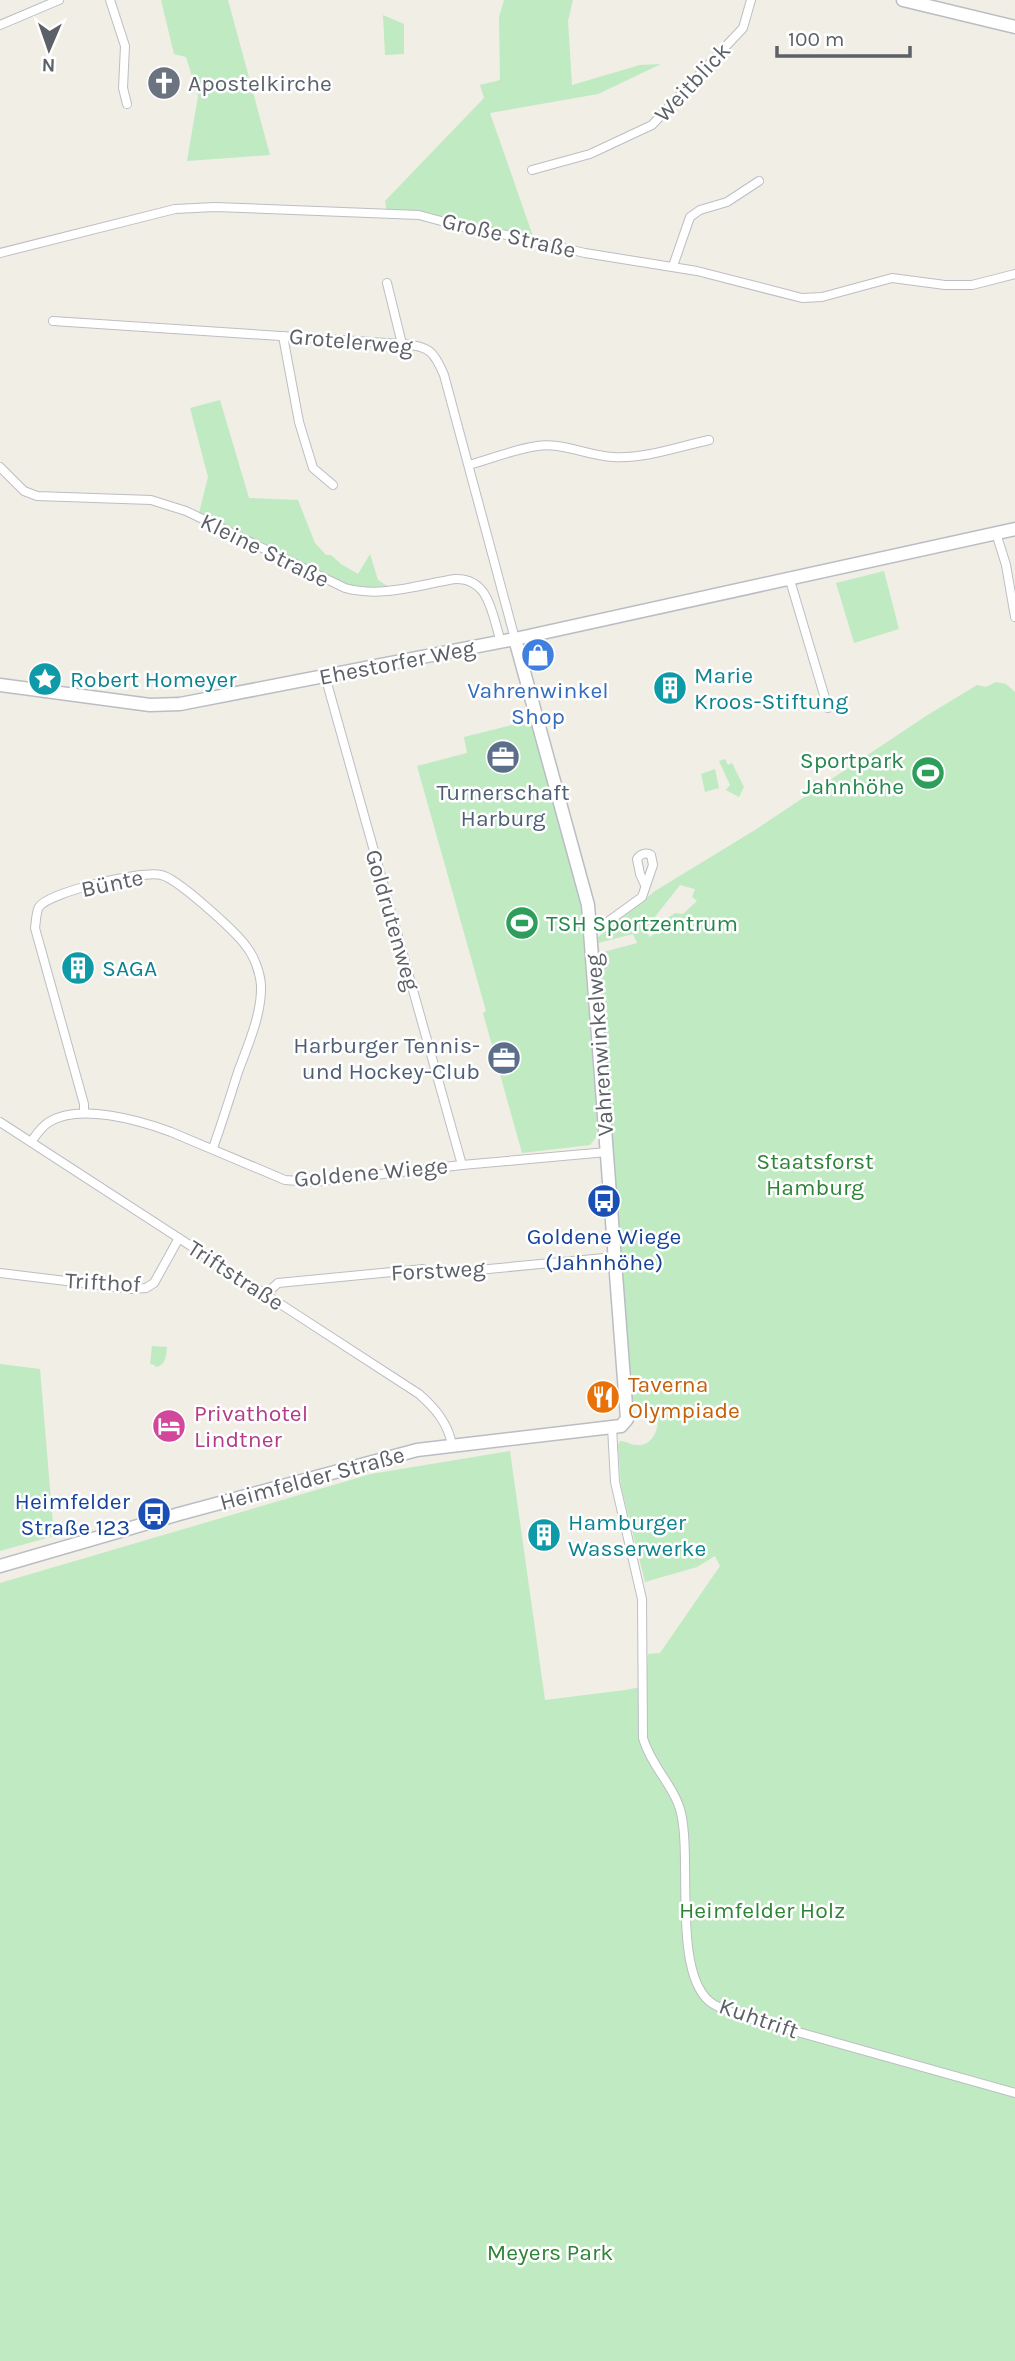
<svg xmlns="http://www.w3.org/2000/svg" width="1015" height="2361" viewBox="0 0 1015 2361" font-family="Karla,sans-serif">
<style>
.green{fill:#c0eac2;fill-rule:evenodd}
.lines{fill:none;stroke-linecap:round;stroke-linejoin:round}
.street-casing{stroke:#bcbec5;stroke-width:10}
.secondary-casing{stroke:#babdc4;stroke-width:15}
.street{stroke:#fff;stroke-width:8}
.secondary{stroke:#fff;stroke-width:12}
.labels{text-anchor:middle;stroke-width:5;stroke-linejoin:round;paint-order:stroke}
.street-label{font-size:23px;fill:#5c6067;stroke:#fff}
.worship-label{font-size:23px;fill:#5b616d;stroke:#fff;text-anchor:start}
.culture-label{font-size:23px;fill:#0d838f;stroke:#fff;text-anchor:start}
.shop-label{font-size:23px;fill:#366cbe;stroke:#fff}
.leisure-label{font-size:23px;fill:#27864d;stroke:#fff;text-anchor:end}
.service-label{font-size:23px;fill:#4e5e75;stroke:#fff}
.park-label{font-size:23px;fill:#2e8436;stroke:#fff}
.transit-label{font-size:23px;fill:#164399;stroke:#fff}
.food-label{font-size:23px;fill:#c56008;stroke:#fff;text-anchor:start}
.hotel-label{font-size:23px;fill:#b23c85;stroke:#fff;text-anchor:start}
</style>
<rect width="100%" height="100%" fill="#f0eee5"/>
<g class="green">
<polygon points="161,0 228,0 270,155 187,161 198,96 186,57 174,54"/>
<polygon points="504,0 573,0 568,21 572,85 640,65 661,64 598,94 490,113 535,242 387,213 385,201 484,98 480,85 500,80 499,17"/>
<polygon points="383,15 404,24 404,54 385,55"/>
<polygon points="220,400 249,498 298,500 315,543 326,555 331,555 341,564 358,574 370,554 378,580 394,590 359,592 198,517 208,477 190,408"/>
<polygon points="884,571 899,629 854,643 836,583"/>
<path d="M 996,682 L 1006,684 L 1015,692 L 1015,2361 L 0,2361 L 0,1583 L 371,1474 L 510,1451 L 545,1700 L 625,1690 L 646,1686 L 648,1654 L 660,1653 L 720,1566 L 715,1556 L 697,1567 L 645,1582 L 621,1486 L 618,1445 L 620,1441 C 627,1441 630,1445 637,1445 C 653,1446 660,1428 657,1415 L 635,1406 L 630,1399 L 596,952 L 598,937 L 655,891 L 755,830 L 926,716 L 977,685 L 986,687 ZM 680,885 L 695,889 L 692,897 L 697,901 L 683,914 L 675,913 L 659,924 L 660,931 L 649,937 L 647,927 ZM 633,934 L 637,943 L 600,953 L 598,943 Z"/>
<polygon points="532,720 581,906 598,1135 590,1145 522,1153 483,1013 486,1011 417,766 467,753 464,737"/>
<polygon points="725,759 728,765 732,763 744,787 739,797 726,790 730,785 719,761"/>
<polygon points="715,769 719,788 705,792 701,774"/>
<path d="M 152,1346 L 167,1347 C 166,1356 166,1366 155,1367 L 155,1365 L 150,1364 Z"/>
<polygon points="0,1364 40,1369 54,1536 0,1551"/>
</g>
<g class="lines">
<g class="street-casing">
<g id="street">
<polyline points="110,0 125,46 123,88 127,104"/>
<polyline points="0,25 59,0"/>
<polyline points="532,170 590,154 652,125 743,28 751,0"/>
<polyline points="0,253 175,209 215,207 419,215 474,230 493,232 585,253 697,271 802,298 822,297 892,278 945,285 972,285 1015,274"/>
<polyline points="673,266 690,217 700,210 727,202 759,181"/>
<polyline points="387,283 402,344"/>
<path d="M 53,321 L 402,344 C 429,346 434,351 444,375 L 515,639"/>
<polyline points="283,336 299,422 313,468 333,485"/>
<path d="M 469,465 C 491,459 515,449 537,446 C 562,442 588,456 613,457 C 644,459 678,447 709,440"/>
<path d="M 0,467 L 24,491 L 37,496 L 151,500 L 186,511 L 345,588 C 381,598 418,585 455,579 C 490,578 492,615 501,642"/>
<polyline points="996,533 1006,565 1015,617"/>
<polyline points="789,577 828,708"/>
<polyline points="325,676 462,1165"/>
<path d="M 590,927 L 606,923 L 642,897 L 653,865 L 651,855 C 646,852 640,854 637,859 L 640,874 L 645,885"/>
<path d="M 84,1113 L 84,1104 L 35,928 C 36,922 36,912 39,907 C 49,892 143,870 161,875 C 177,878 235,931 246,946 C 254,956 260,972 261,985 C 262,1014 248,1045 238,1072 C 230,1097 222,1123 213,1148"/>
<path d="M 0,1122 L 419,1394 C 435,1408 448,1423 452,1445"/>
<path d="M 31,1142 C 36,1135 41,1127 49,1122 C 79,1103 139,1120 171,1132 L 285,1180 L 313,1182 L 462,1165 L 607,1152"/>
<polyline points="0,1273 132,1289 146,1288 154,1283 179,1238"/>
<polyline points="266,1294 278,1283 423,1269 435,1274 615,1257"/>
<path d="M 612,1427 L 615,1482 L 642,1599 L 643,1738 C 651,1766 675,1787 681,1813 C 692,1859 673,1970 709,2001 C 719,2010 736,2013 748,2018 L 1015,2093"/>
</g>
</g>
<g class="secondary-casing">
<g id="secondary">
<polyline points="903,0 1015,27"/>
<polyline points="0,685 150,705 180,704 515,639 1015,529"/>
<polyline points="0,1566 179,1514 417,1450 621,1426 627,1419 588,905 515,639"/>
</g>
</g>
<use href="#street" class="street"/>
<use href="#secondary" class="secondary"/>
</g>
<defs>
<g id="church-disc" transform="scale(1.75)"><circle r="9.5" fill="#6b7280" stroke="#fff"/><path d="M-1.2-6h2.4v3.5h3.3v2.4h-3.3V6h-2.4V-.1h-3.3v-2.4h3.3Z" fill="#fff"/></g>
<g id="shop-disc" transform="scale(1.75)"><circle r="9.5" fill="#3f7fe0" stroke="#fff"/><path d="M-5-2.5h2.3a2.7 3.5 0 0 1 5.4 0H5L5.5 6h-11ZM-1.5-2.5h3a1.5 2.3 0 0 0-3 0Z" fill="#fff"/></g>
<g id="sight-disc" transform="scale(1.75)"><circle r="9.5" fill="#0f9aa8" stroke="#fff"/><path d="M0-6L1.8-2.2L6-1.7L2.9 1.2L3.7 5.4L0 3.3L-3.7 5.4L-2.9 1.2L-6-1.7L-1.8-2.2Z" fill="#fff"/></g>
<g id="building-disc" transform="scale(1.75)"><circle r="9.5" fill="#0f9aa8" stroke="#fff"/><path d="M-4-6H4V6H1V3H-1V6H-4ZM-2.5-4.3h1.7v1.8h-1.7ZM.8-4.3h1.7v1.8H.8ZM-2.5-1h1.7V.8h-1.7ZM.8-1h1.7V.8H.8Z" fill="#fff"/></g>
<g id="office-disc" transform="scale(1.75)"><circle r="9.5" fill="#5c6f8a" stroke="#fff"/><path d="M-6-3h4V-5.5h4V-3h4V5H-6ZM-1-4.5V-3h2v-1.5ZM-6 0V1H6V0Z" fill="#fff"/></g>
<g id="stadium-disc" transform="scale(1.75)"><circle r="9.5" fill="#2e9e5b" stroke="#fff"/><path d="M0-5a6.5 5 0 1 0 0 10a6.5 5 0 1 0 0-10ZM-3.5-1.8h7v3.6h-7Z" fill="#fff"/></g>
<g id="bus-disc" transform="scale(1.75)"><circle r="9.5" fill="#1a4fb4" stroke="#fff"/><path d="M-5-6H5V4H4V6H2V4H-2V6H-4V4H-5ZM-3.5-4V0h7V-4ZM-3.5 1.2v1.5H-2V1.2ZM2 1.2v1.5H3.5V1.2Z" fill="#fff"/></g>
<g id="restaurant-disc" transform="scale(1.75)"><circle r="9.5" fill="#e8710a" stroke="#fff"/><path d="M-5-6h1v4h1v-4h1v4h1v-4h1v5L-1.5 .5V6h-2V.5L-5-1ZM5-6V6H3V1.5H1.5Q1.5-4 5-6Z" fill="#fff"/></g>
<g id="hotel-disc" transform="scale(1.75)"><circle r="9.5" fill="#d1479c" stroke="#fff"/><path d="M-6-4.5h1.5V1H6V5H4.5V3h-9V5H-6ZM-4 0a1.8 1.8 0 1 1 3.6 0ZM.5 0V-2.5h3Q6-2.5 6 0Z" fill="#fff"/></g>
</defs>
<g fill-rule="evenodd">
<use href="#church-disc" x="164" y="83"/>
<use href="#shop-disc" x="538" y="655"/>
<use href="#sight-disc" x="45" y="679"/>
<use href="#building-disc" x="670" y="688"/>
<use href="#office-disc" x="503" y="757"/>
<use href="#stadium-disc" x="928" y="773"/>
<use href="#stadium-disc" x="522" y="923"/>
<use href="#building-disc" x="78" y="968"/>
<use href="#office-disc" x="504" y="1058"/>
<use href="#bus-disc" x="604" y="1201"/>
<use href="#restaurant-disc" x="603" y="1397"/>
<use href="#hotel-disc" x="169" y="1426"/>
<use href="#bus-disc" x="154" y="1514"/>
<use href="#building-disc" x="544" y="1535"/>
</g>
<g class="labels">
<g class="street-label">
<text transform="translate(692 82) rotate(-47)" y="8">Weitblick</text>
<text transform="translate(509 235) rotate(13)" y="8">Große Straße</text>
<text transform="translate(351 341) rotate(5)" y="8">Grotelerweg</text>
<text transform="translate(265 550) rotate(26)" y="8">Kleine Straße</text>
<text transform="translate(397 662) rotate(-11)" y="8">Ehestorfer Weg</text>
<text transform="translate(112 883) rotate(-12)" y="8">Bünte</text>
<text transform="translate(393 920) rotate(74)" y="8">Goldrutenweg</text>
<text transform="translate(599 1045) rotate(-94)" y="8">Vahrenwinkelweg</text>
<text transform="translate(371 1172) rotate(-5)" y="8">Goldene Wiege</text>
<text transform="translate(438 1270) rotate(-3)" y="8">Forstweg</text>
<text transform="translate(236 1275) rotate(33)" y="8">Triftstraße</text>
<text transform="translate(103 1282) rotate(3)" y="8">Trifthof</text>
<text transform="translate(312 1478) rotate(-15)" y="8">Heimfelder Straße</text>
<text transform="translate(759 2018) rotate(19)" y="8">Kuhtrift</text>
</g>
<g class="worship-label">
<text x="188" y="91">Apostelkirche</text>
</g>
<g class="culture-label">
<text x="694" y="683">Marie<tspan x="694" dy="26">Kroos-Stiftung</tspan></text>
<text x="70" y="687">Robert Homeyer</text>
<text x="102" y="976">SAGA</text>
<text x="568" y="1530">Hamburger<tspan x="568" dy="26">Wasserwerke</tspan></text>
</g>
<g class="shop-label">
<text x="538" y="698">Vahrenwinkel<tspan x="538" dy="26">Shop</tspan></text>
</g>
<g class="leisure-label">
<text x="904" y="768">Sportpark<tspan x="904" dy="26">Jahnhöhe</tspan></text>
<text x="546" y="931" text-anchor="start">TSH Sportzentrum</text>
</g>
<g class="service-label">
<text x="503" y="800">Turnerschaft<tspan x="503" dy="26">Harburg</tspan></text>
<text x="480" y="1053" text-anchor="end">Harburger Tennis-<tspan x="480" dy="26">und Hockey-Club</tspan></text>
</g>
<g class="park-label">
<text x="815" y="1169">Staatsforst<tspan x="815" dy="26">Hamburg</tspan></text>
<text x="762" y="1918">Heimfelder Holz</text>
<text x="550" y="2260">Meyers Park</text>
</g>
<g class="transit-label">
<text x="604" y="1244">Goldene Wiege<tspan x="604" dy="26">(Jahnhöhe)</tspan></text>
<text x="130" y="1509" text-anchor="end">Heimfelder<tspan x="130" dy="26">Straße 123</tspan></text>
</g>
<g class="food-label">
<text x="628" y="1392">Taverna<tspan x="628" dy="26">Olympiade</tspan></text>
</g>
<g class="hotel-label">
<text x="194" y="1421">Privathotel<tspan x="194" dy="26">Lindtner</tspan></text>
</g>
</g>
<g transform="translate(49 49) rotate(182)" stroke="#ffffff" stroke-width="5" paint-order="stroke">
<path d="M0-5L12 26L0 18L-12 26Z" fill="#5c6067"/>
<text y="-10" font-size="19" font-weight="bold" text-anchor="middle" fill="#5c6067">N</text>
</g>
<path d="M777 46v10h133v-10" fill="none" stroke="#5c6067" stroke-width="3.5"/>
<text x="788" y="46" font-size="21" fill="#5c6067" stroke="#ffffff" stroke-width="5" paint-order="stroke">100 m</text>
</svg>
